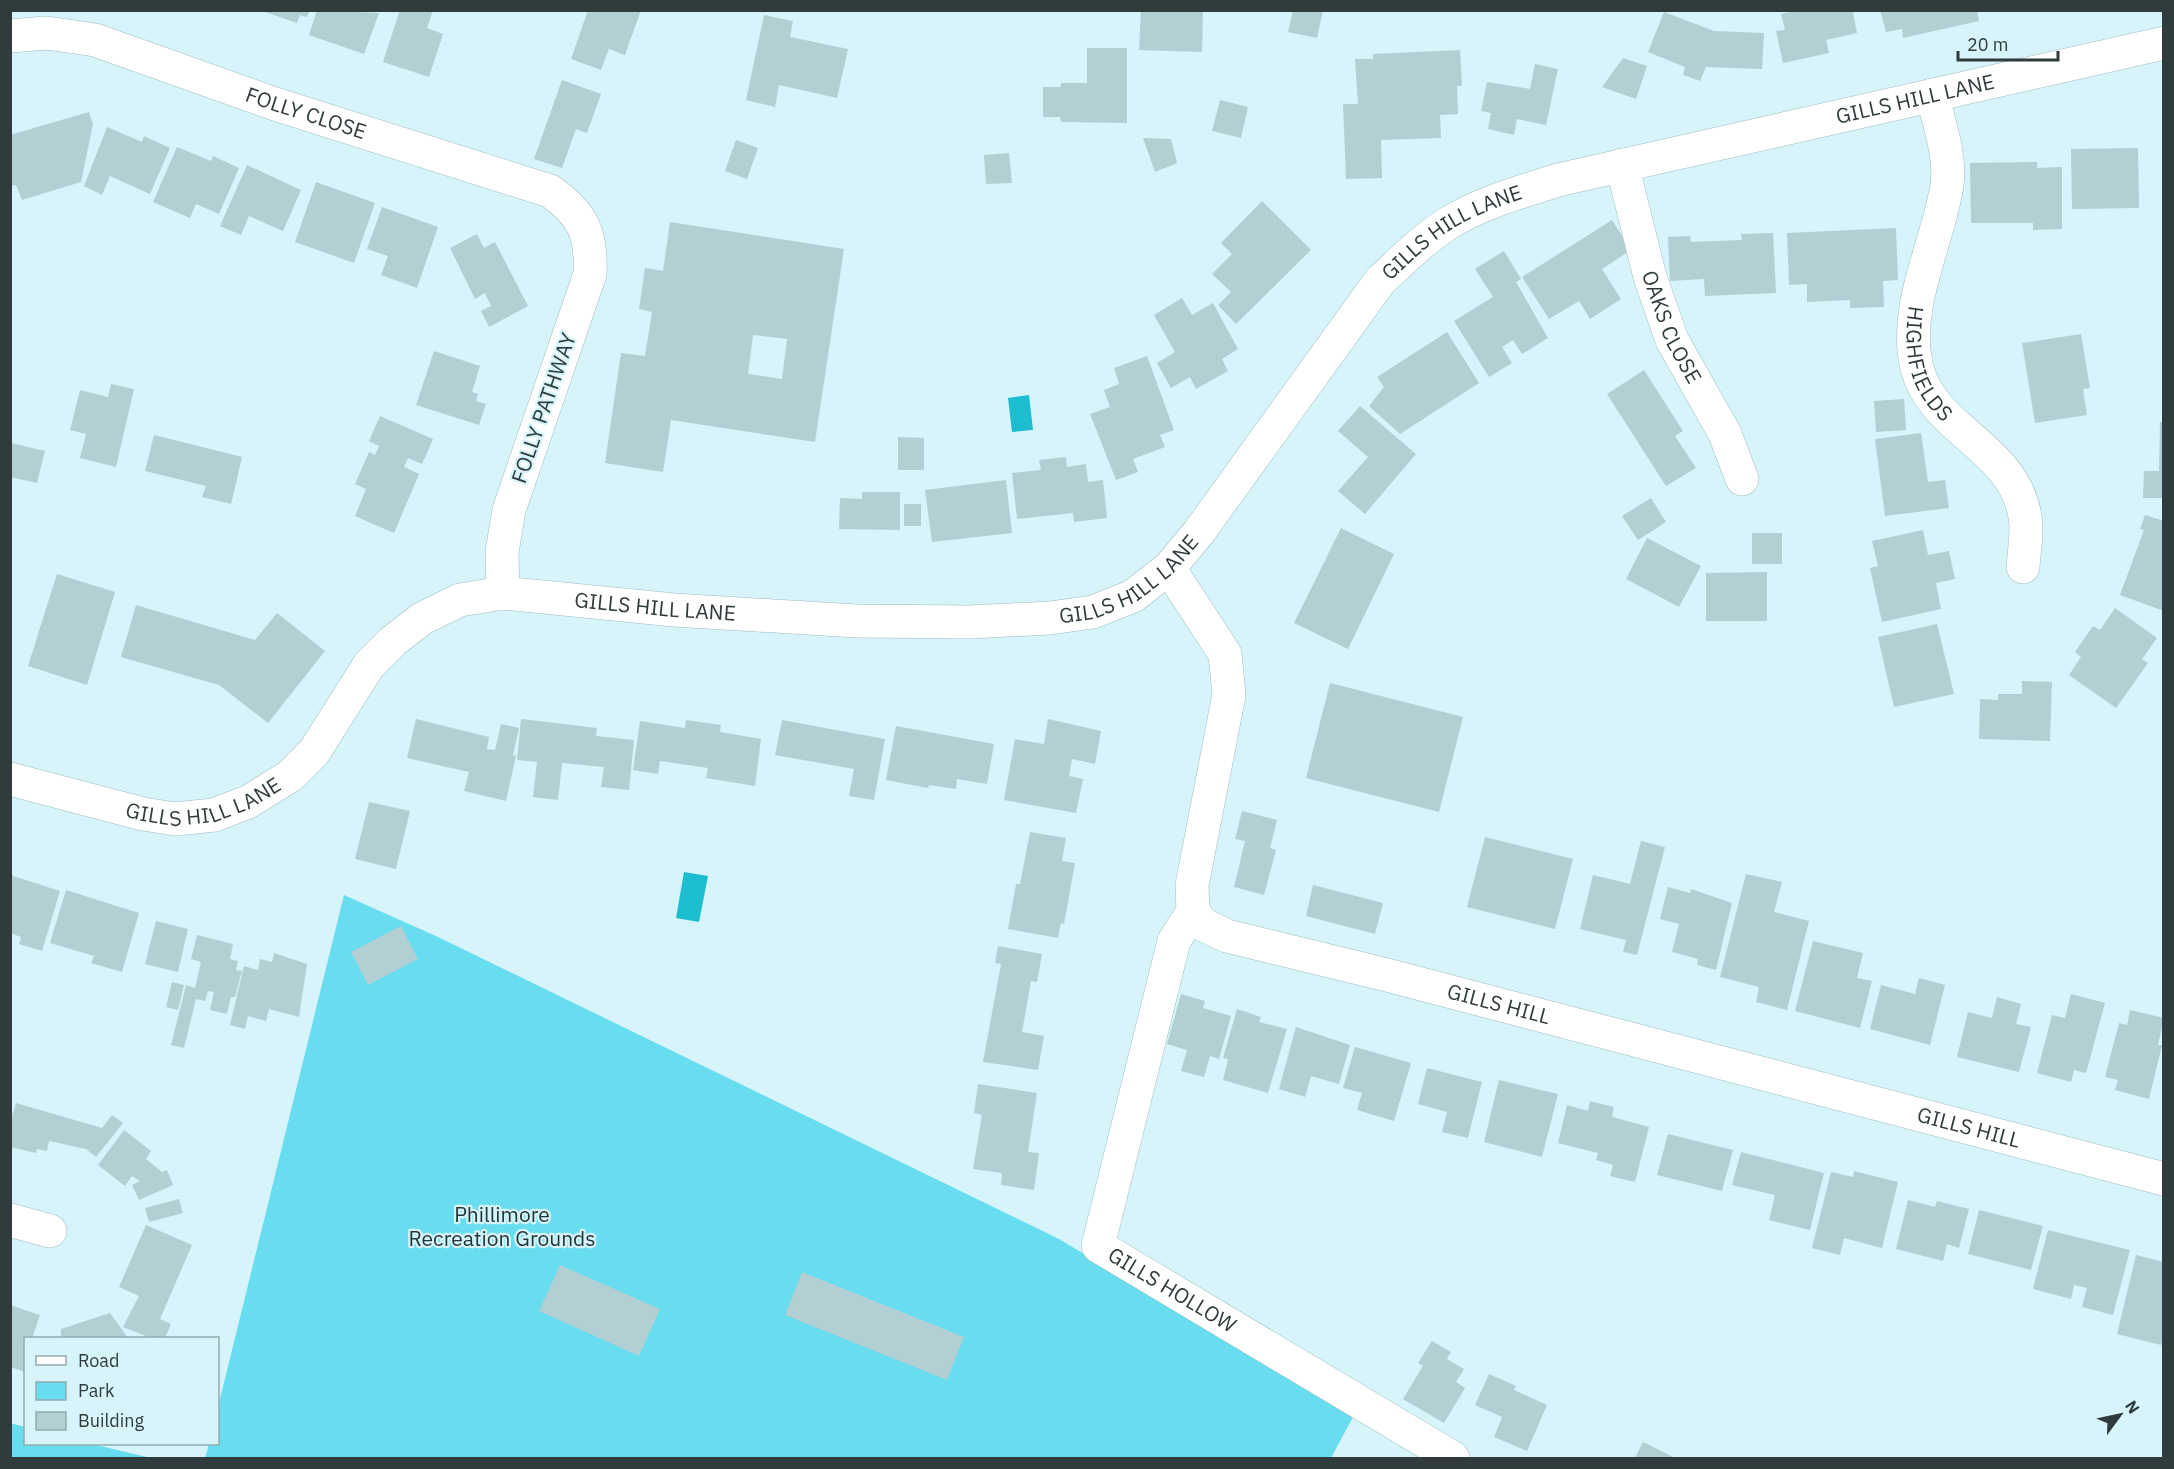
<svg xmlns="http://www.w3.org/2000/svg" width="2174" height="1469" viewBox="0 0 2174 1469" font-family="'IBM Plex Sans',sans-serif">
<style>
.green{fill:#68ddef}
.water{fill:#1dbdd0}
.building{fill:#b2cfd4;fill-rule:evenodd}
.lines{fill:none;stroke-linecap:round;stroke-linejoin:round}
.minor-casing{stroke:#9fbcc0;stroke-width:34}
.minor{stroke:#fff;stroke-width:33}
.labels{text-anchor:middle;stroke-width:4.5;stroke-linejoin:round;paint-order:stroke}
.street-label{font-size:21px;fill:#303b3d;stroke:#d6f4f9}
.park-label{font-size:21px;fill:#20383c;stroke:#d6f4f9}
</style>
<rect width="100%" height="100%" fill="#d6f4f9"/>
<g class="green">
<polygon points="344,895 438,937 1059,1239 1354,1415 1331,1458 205,1458 209,1444 218,1444 218,1407"/>
<polygon points="10,1423 25,1427 26,1444 92,1444 151,1458 11,1458"/>
</g>
<g class="water">
<polygon points="1029,395 1033,430 1012,432 1008,398"/>
<polygon points="684,872 708,876 699,922 676,918"/>
</g>
<g class="building">
<polygon points="310,10 307,17 300,15 297,23 262,11"/>
<polygon points="317,10 379,13 364,54 309,35"/>
<polygon points="400,10 433,10 427,28 443,34 429,77 383,62"/>
<polygon points="588,10 641,10 625,55 609,49 601,70 571,59"/>
<polygon points="1141,10 1203,10 1202,52 1139,50"/>
<polygon points="1293,10 1323,10 1317,38 1288,32"/>
<polygon points="1798,10 1860,10 1853,13 1857,33 1826,40 1829,53 1783,63 1776,31 1785,30 1781,14"/>
<polygon points="1880,10 1977,10 1979,21 1903,38 1902,29 1886,32"/>
<polygon points="1664,12 1714,31 1764,33 1762,69 1706,67 1700,81 1683,75 1685,67 1648,52"/>
<polygon points="764,15 793,21 790,37 848,49 837,98 779,85 775,107 746,100"/>
<polygon points="1087,48 1127,48 1127,123 1061,122 1060,117 1043,117 1043,87 1061,87 1061,83 1087,83"/>
<polygon points="1460,50 1462,86 1457,86 1458,114 1440,115 1441,138 1381,140 1382,178 1346,179 1343,104 1358,104 1355,59 1373,59 1373,54"/>
<polygon points="1623,58 1647,66 1636,99 1602,87"/>
<polygon points="1535,64 1558,69 1546,125 1517,119 1514,135 1488,129 1491,113 1481,111 1487,82 1530,89"/>
<polygon points="562,80 601,94 587,133 576,129 562,168 534,159"/>
<polygon points="1220,100 1248,107 1241,138 1212,131"/>
<polygon points="89,112 93,124 81,182 22,200 16,185 10,186 10,135"/>
<polygon points="107,127 142,142 144,136 170,148 150,194 110,176 102,195 84,186"/>
<polygon points="1143,138 1171,139 1177,163 1155,172"/>
<polygon points="736,140 758,148 747,179 725,171"/>
<polygon points="177,147 211,161 213,156 239,168 219,214 196,204 190,218 153,202"/>
<polygon points="2138,148 2139,208 2072,209 2071,149"/>
<polygon points="1009,153 1012,183 986,184 984,155"/>
<polygon points="2037,162 2037,168 2062,167 2062,229 2033,230 2033,223 1971,223 1970,163"/>
<polygon points="247,165 301,190 283,231 249,216 241,235 220,226"/>
<polygon points="316,182 375,203 354,263 295,242"/>
<polygon points="1262,201 1311,250 1236,324 1218,305 1231,292 1212,274 1232,254 1221,243"/>
<polygon points="382,207 438,227 417,288 381,275 388,256 367,249"/>
<polygon points="1612,220 1631,250 1602,269 1621,299 1590,319 1579,301 1549,319 1522,277"/>
<path d="M 670,222 L 844,249 L 815,442 L 671,420 L 663,472 L 605,463 L 621,353 L 645,356 L 652,312 L 639,309 L 645,268 L 663,271 ZM 753,335 L 787,339 L 782,379 L 748,374 Z"/>
<polygon points="1896,228 1898,280 1883,281 1884,307 1850,308 1850,300 1807,302 1807,284 1789,285 1787,233"/>
<polygon points="1773,233 1776,293 1705,296 1704,279 1670,281 1668,237 1690,236 1691,242 1742,240 1741,234"/>
<polygon points="477,234 484,248 495,242 528,306 489,327 481,311 491,306 485,293 475,299 450,248"/>
<polygon points="1504,251 1521,279 1516,282 1548,338 1522,354 1513,340 1502,347 1512,363 1489,377 1454,321 1493,297 1475,269"/>
<polygon points="1182,298 1192,315 1213,303 1238,349 1222,359 1228,371 1196,389 1190,377 1171,388 1157,363 1175,352 1154,315"/>
<polygon points="1447,332 1479,383 1400,434 1369,406 1384,387 1377,377"/>
<polygon points="2081,334 2090,388 2083,389 2087,415 2035,423 2022,343"/>
<polygon points="434,351 480,366 472,392 478,394 476,401 486,404 479,425 416,405"/>
<polygon points="1147,356 1174,430 1160,435 1165,447 1133,459 1138,472 1116,480 1090,414 1110,407 1104,390 1119,384 1114,368"/>
<polygon points="1644,370 1683,431 1675,436 1696,468 1666,486 1607,394"/>
<polygon points="111,384 134,389 116,467 80,458 86,434 70,430 80,390 108,397"/>
<polygon points="1904,399 1906,430 1876,432 1874,401"/>
<polygon points="1360,406 1416,454 1365,514 1338,491 1368,457 1338,431"/>
<polygon points="380,416 433,439 422,464 408,458 404,467 419,474 394,533 355,516 366,489 355,484 369,452 375,455 379,446 369,441"/>
<polygon points="2160,422 2164,422 2164,498 2143,498 2144,471 2159,471"/>
<polygon points="1921,433 1928,482 1945,480 1949,508 1885,516 1875,439"/>
<polygon points="154,435 242,457 231,504 202,497 206,486 145,471"/>
<polygon points="898,437 924,438 924,470 898,470"/>
<polygon points="11,443 45,451 37,483 10,477"/>
<polygon points="1066,457 1067,467 1086,464 1088,482 1103,480 1107,518 1074,522 1073,513 1017,519 1012,473 1041,470 1039,460"/>
<polygon points="1006,480 1012,533 932,542 925,490"/>
<polygon points="862,492 900,492 900,530 839,529 840,498 862,499"/>
<polygon points="1651,498 1666,522 1638,540 1622,516"/>
<rect x="904" y="504" width="17" height="22"/>
<polygon points="2145,515 2164,521 2164,611 2120,595 2144,530 2140,529"/>
<polygon points="1341,528 1394,554 1348,649 1294,623"/>
<polygon points="1923,530 1928,555 1949,551 1955,579 1936,583 1941,609 1882,622 1870,568 1878,566 1872,541"/>
<rect x="1752" y="533" width="30" height="31"/>
<polygon points="1647,538 1701,566 1679,607 1626,579"/>
<polygon points="1767,572 1767,621 1706,621 1706,573"/>
<polygon points="57,574 115,592 87,685 28,666"/>
<polygon points="136,605 255,640 277,613 325,651 268,723 219,685 121,657"/>
<polygon points="2115,608 2157,638 2142,659 2148,663 2116,708 2069,675 2081,657 2075,652 2093,626 2100,630"/>
<polygon points="1937,624 1954,694 1894,707 1878,637"/>
<polygon points="2022,681 2052,682 2050,741 1979,739 1980,699 1998,700 1998,694 2022,694"/>
<polygon points="1330,683 1463,717 1439,812 1306,778"/>
<polygon points="416,719 489,737 487,749 495,750 501,724 519,728 513,755 516,756 506,801 464,791 469,772 407,758"/>
<polygon points="521,719 597,728 596,736 634,740 629,790 601,787 604,767 562,763 558,800 533,797 537,762 517,760"/>
<polygon points="1048,719 1101,731 1095,764 1072,759 1069,776 1083,779 1076,813 1004,800 1015,739 1044,744"/>
<polygon points="686,720 721,725 720,732 761,739 755,786 706,778 708,768 660,761 658,774 633,770 640,721 685,728"/>
<polygon points="782,720 885,739 874,800 849,796 854,769 775,755"/>
<polygon points="896,726 994,744 987,784 957,779 956,789 929,785 928,788 886,780"/>
<polygon points="369,802 410,811 396,869 355,859"/>
<polygon points="1242,811 1277,820 1270,848 1276,850 1264,895 1234,887 1245,841 1235,839"/>
<polygon points="1030,832 1066,838 1062,861 1075,863 1064,924 1061,923 1058,938 1008,929 1016,884 1020,884"/>
<polygon points="1485,837 1573,859 1555,929 1467,907"/>
<polygon points="1641,841 1665,847 1637,955 1623,952 1626,940 1580,929 1593,875 1630,884"/>
<polygon points="1746,874 1782,882 1774,912 1809,921 1787,1010 1756,1002 1759,987 1720,977"/>
<polygon points="10,875 60,891 42,951 19,944 21,937 10,933"/>
<polygon points="1313,885 1383,903 1375,934 1306,916"/>
<polygon points="1668,887 1690,893 1691,889 1732,903 1716,970 1697,965 1698,959 1672,952 1679,924 1660,919"/>
<polygon points="66,890 139,913 122,972 91,963 94,956 50,943"/>
<polygon points="156,921 188,929 178,972 145,964"/>
<polygon points="401,926 418,959 368,985 351,952"/>
<polygon points="197,935 233,944 230,959 238,961 236,970 242,971 235,997 231,997 227,1014 210,1010 214,992 208,991 205,1001 196,999 184,1048 171,1045 186,985 195,988 201,962 191,959"/>
<polygon points="1813,941 1863,953 1857,978 1872,981 1860,1028 1795,1011"/>
<polygon points="998,946 1042,954 1037,982 1031,981 1022,1032 1044,1036 1038,1070 983,1062 1001,964 995,963"/>
<polygon points="274,953 307,964 299,1017 269,1009 266,1021 248,1016 245,1029 230,1025 244,966 258,970 260,959 272,962"/>
<polygon points="1919,978 1945,985 1930,1045 1870,1029 1881,985 1915,994"/>
<polygon points="172,982 184,985 178,1010 166,1007"/>
<polygon points="1181,994 1205,1001 1203,1008 1231,1016 1219,1059 1210,1056 1204,1077 1181,1071 1187,1050 1167,1044"/>
<polygon points="2071,994 2105,1003 2086,1073 2074,1070 2071,1082 2037,1073 2052,1015 2065,1018"/>
<polygon points="1997,997 2021,1004 2016,1024 2031,1027 2019,1072 1957,1057 1968,1012 1992,1018"/>
<polygon points="1237,1009 1261,1017 1259,1022 1287,1029 1268,1093 1223,1080 1228,1059 1223,1058"/>
<polygon points="2130,1010 2164,1018 2158,1045 2162,1045 2149,1099 2115,1090 2118,1080 2105,1077 2119,1023 2127,1025"/>
<polygon points="1296,1027 1350,1045 1339,1084 1311,1076 1305,1097 1279,1089"/>
<polygon points="1355,1047 1411,1063 1394,1121 1357,1110 1362,1093 1343,1088"/>
<polygon points="1427,1068 1482,1082 1468,1138 1442,1132 1447,1112 1418,1104"/>
<polygon points="1499,1080 1558,1094 1542,1157 1484,1142"/>
<polygon points="978,1084 1037,1093 1028,1152 1039,1153 1034,1190 1001,1185 1002,1173 973,1169 982,1115 974,1113"/>
<polygon points="1590,1101 1614,1107 1612,1117 1649,1127 1635,1182 1610,1176 1613,1165 1596,1160 1598,1153 1558,1143 1567,1105 1588,1111"/>
<polygon points="16,1103 102,1128 112,1115 123,1123 96,1157 86,1149 49,1141 47,1151 37,1149 36,1153 10,1147 10,1123"/>
<polygon points="124,1130 151,1151 146,1159 162,1172 167,1170 173,1185 139,1200 132,1185 140,1181 132,1176 125,1186 98,1165"/>
<polygon points="1668,1134 1733,1150 1722,1191 1657,1175"/>
<polygon points="1741,1152 1824,1173 1810,1230 1769,1220 1775,1195 1732,1185"/>
<polygon points="1854,1171 1898,1182 1882,1248 1844,1238 1840,1255 1812,1248 1831,1172 1853,1177"/>
<polygon points="179,1199 183,1213 149,1222 145,1208"/>
<polygon points="1908,1200 1935,1207 1937,1201 1969,1209 1959,1248 1947,1244 1943,1261 1896,1249"/>
<polygon points="1979,1210 2043,1226 2031,1270 1968,1254"/>
<polygon points="146,1225 192,1245 160,1319 171,1324 165,1338 151,1338 123,1327 139,1296 119,1287"/>
<polygon points="2048,1230 2130,1250 2113,1315 2082,1307 2087,1288 2074,1285 2071,1299 2033,1289"/>
<polygon points="2136,1255 2164,1262 2164,1334 2161,1345 2117,1334"/>
<polygon points="560,1265 660,1309 639,1356 539,1311"/>
<polygon points="802,1272 964,1337 947,1380 785,1315"/>
<polygon points="10,1305 40,1315 33,1336 39,1338 26,1338 26,1372 10,1367"/>
<polygon points="110,1313 128,1338 61,1338 61,1329"/>
<polygon points="1432,1341 1451,1352 1447,1359 1464,1369 1456,1382 1465,1388 1444,1423 1403,1399 1423,1366 1418,1363"/>
<polygon points="1489,1374 1516,1386 1514,1390 1547,1405 1527,1451 1494,1437 1502,1417 1475,1405"/>
<polygon points="1643,1442 1675,1458 1635,1458"/>
</g>
<g class="lines">
<g class="minor-casing">
<g id="minor">
<path id="s1" d="M 10,36 L 47,33 L 95,40 L 275,104 L 550,191 C 583,214 592,234 590,274 L 509,510 L 502,552 L 503,593"/>
<path id="s2" d="M 1932,95 C 1939,123 1951,156 1947,185 C 1938,244 1902,307 1917,368 C 1933,431 2013,446 2025,516 C 2028,532 2024,551 2023,567"/>
<path id="s3" d="M 1622,165 L 1650,277 L 1672,340 L 1725,434 L 1742,479"/>
<path id="s4" d="M 1169,568 L 1225,654 L 1229,695 L 1192,885 L 1193,911 L 1202,924 L 1227,936 L 1387,975 L 2164,1179"/>
<path id="s5" d="M 10,779 L 143,814 L 175,819 L 214,815 L 248,802 L 290,776 L 314,752 L 369,665 L 393,641 L 423,618 L 460,600 L 503,593 L 674,610 L 857,621 L 970,622 L 1050,618 L 1093,612 L 1133,596 L 1169,568 L 1199,532 L 1380,281 C 1402,261 1422,240 1447,224 C 1480,203 1521,192 1558,180 L 2164,43"/>
<path id="s6" d="M 1193,911 L 1174,941 L 1098,1246 L 1453,1458"/>
<polyline points="10,1220 50,1231"/>
</g>
</g>
<use href="#minor" class="minor"/>
</g>
<g class="labels">
<g class="street-label">
<text dy="7" stroke="none"><textPath href="#s5" startOffset="2199">GILLS HILL LANE</textPath></text>
<text dy="7" stroke="none"><textPath href="#s1" startOffset="309">FOLLY CLOSE</textPath></text>
<text dy="7" stroke="none"><textPath href="#s5" startOffset="1713">GILLS HILL LANE</textPath></text>
<text dy="7" stroke="none"><textPath href="#s3" startOffset="170">OAKS CLOSE</textPath></text>
<text dy="7" stroke="none"><textPath href="#s2" startOffset="278">HIGHFIELDS</textPath></text>
<text transform="translate(544 408) rotate(-71)" y="7">FOLLY PATHWAY</text>
<text dy="7" stroke="none"><textPath href="#s5" startOffset="1227">GILLS HILL LANE</textPath></text>
<text dy="7" stroke="none"><textPath href="#s5" startOffset="741">GILLS HILL LANE</textPath></text>
<text dy="7" stroke="none"><textPath href="#s5" startOffset="201">GILLS HILL LANE</textPath></text>
<text dy="7" stroke="none"><textPath href="#s4" startOffset="687">GILLS HILL</textPath></text>
<text dy="7" stroke="none"><textPath href="#s4" startOffset="1173">GILLS HILL</textPath></text>
<text dy="7" stroke="none"><textPath href="#s6" startOffset="436">GILLS HOLLOW</textPath></text>
</g>
<g class="park-label">
<text x="502" y="1222">Phillimore<tspan x="502" dy="24">Recreation Grounds</tspan></text>
</g>
</g>
<rect width="2174" height="1469" fill="none" stroke="#303b3d" stroke-width="24"/>
<rect x="24" y="1337" width="195" height="108" fill="#d6f4f9" stroke="#94aaae" stroke-width="1.5"/>
<rect x="36" y="1356" width="30" height="9" fill="#ffffff" stroke="#94aaae" stroke-width="1.5"/>
<text x="78" y="1367" font-size="18" fill="#303b3d">Road</text>
<rect x="36" y="1382" width="30" height="18" fill="#68ddef" stroke="#94aaae" stroke-width="1.5"/>
<text x="78" y="1397" font-size="18" fill="#303b3d">Park</text>
<rect x="36" y="1412" width="30" height="18" fill="#b2cfd4" stroke="#94aaae" stroke-width="1.5"/>
<text x="78" y="1427" font-size="18" fill="#303b3d">Building</text>
<g transform="translate(2120 1415) rotate(57)" stroke="#d6f4f9" stroke-width="4.5" paint-order="stroke">
<path d="M0-4.5L10 22L0 15L-10 22Z" fill="#303b3d"/>
<text y="-9" font-size="16" font-weight="bold" text-anchor="middle" fill="#303b3d">N</text>
</g>
<path d="M1958 51v9h100v-9" fill="none" stroke="#303b3d" stroke-width="3"/>
<text x="1967" y="51" font-size="18" fill="#303b3d" stroke="#d6f4f9" stroke-width="4.5" paint-order="stroke">20 m</text>
</svg>
